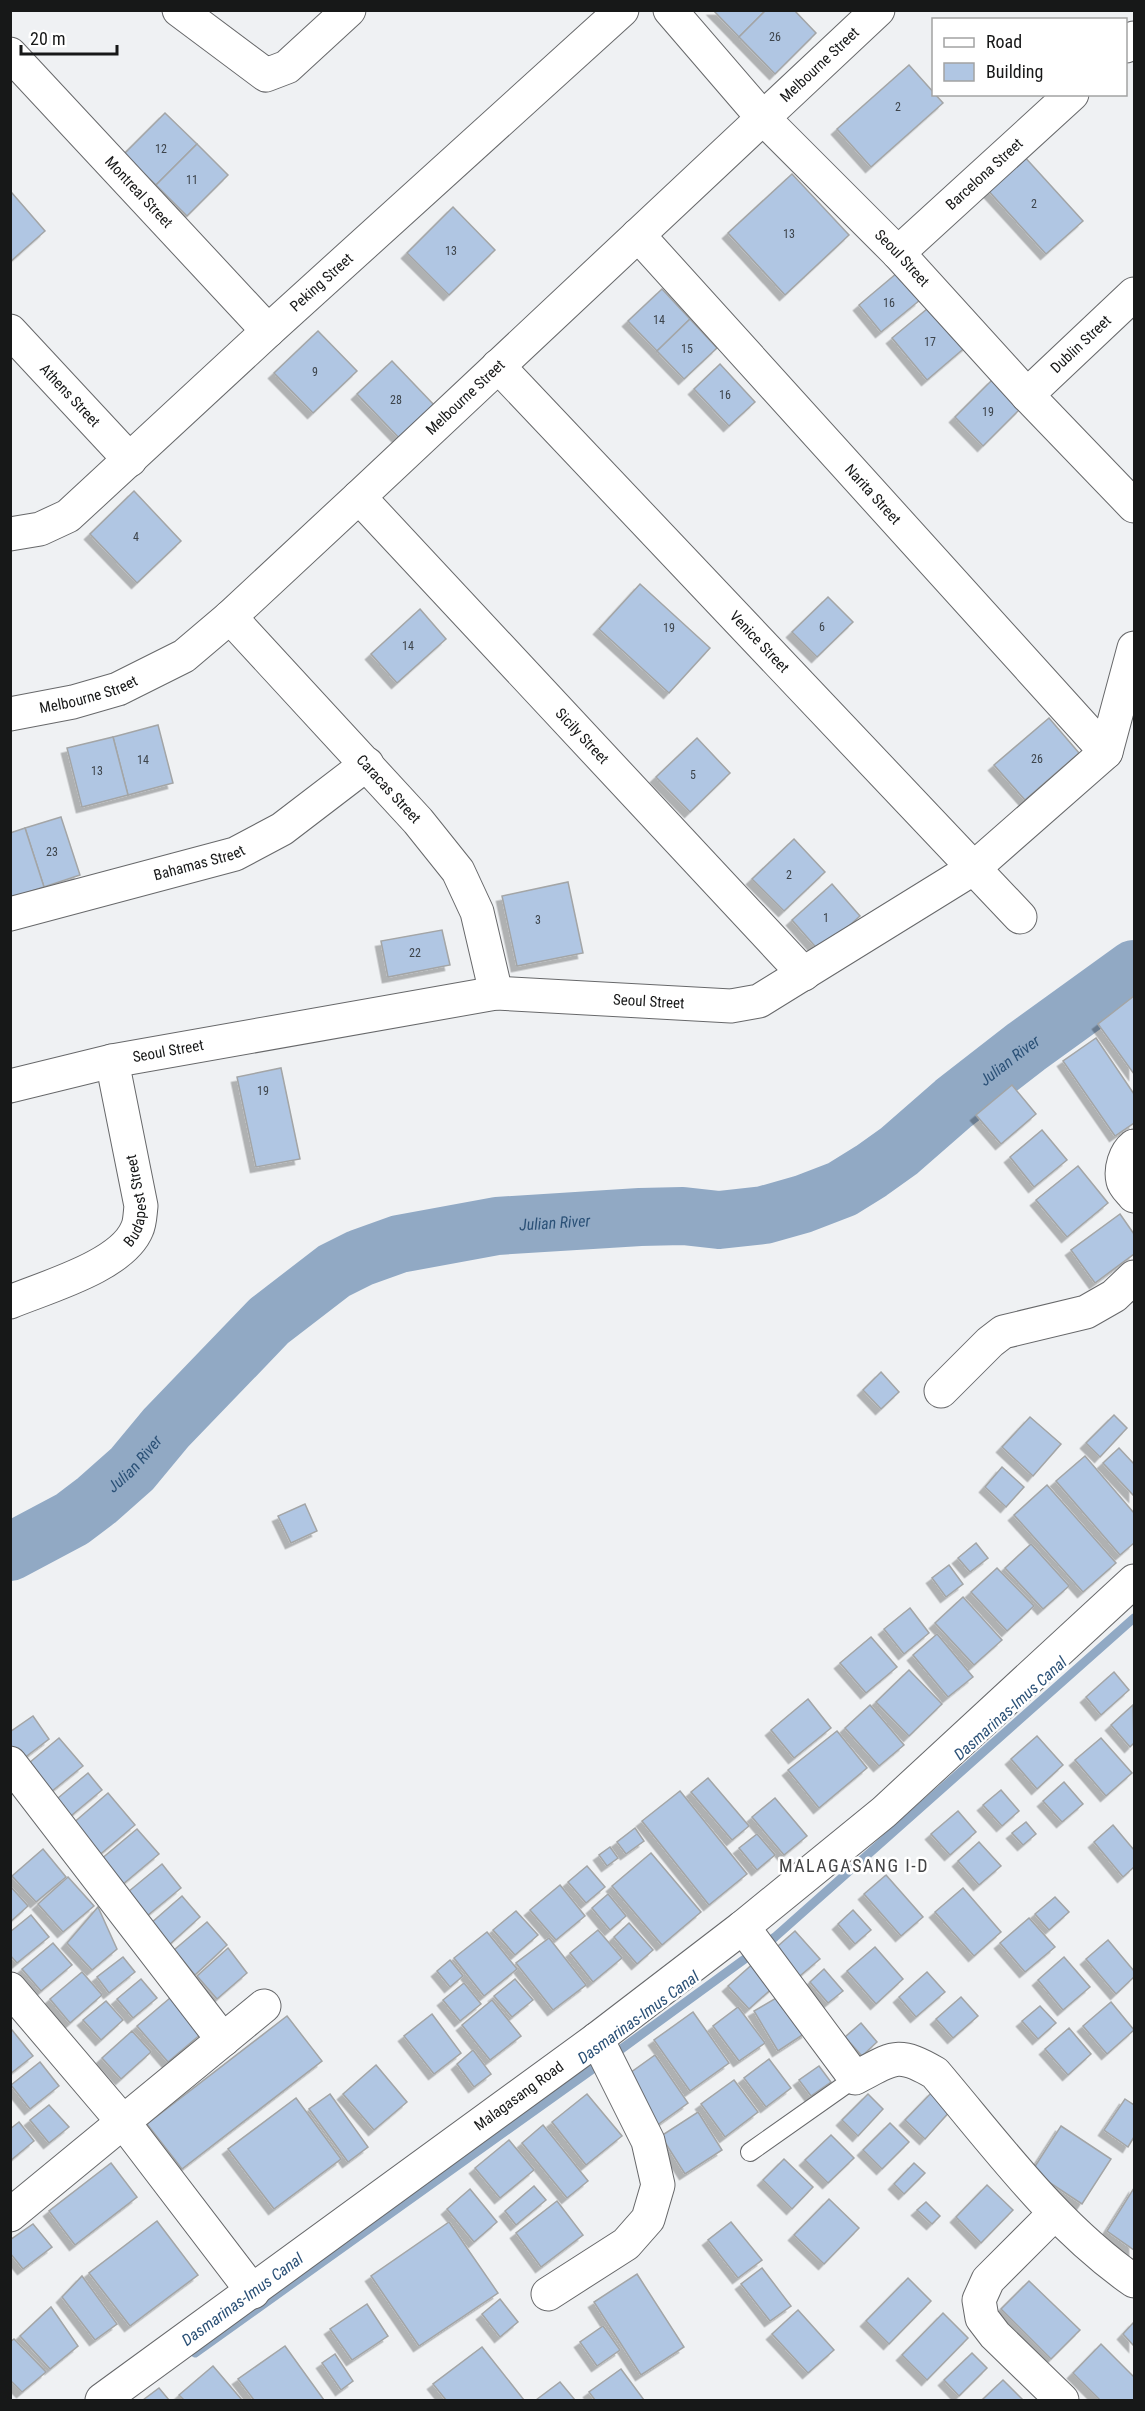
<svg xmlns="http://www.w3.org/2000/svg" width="1145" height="2411" viewBox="0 0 1145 2411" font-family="'Roboto Condensed',sans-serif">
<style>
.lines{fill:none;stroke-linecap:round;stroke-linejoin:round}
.stream{stroke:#91a9c4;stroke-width:9}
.river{stroke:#91a9c4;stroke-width:58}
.building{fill:#b0c6e3;stroke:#a3a5a6;stroke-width:1.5;filter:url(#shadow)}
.lane-casing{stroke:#67686a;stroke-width:20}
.street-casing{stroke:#67686a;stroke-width:35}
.secondary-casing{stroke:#67686a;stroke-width:35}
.lane{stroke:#fff;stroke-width:18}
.street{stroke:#fff;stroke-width:33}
.secondary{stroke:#fff;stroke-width:33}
.labels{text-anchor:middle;stroke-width:5;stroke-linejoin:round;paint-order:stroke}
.number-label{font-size:12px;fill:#3d444b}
.street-label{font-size:15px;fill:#171818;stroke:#fff}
.water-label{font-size:16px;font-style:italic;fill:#2b5177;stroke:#fff}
.quarter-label{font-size:18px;letter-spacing:1.5px;fill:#444546;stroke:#fff}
</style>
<defs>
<filter id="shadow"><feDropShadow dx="-5.5" dy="5.5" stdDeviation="0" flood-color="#0004"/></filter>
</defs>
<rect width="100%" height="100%" fill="#eff1f3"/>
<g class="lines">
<g class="stream">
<polyline points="613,2055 775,1937 1134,1618"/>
<polyline points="195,2353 601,2063"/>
</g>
<path class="river" id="s1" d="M 10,1552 L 72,1519 L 97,1500 L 132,1469 L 166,1428 L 269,1321 L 334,1271 L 360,1258 L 399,1244 L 497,1226 L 640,1217 L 683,1216 L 719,1220 L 764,1215 L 803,1204 L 842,1189 L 871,1171 L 899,1151 L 954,1103 L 1026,1047 L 1134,969"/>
</g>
<g class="building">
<polygon points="713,10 766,10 739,37"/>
<polygon points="766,10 794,10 816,33 775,74 739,37"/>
<polygon points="909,65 943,103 871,167 837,129"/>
<polygon points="165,113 197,144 156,185 124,154"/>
<polygon points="197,144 228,175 187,216 156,185"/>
<polygon points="1022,154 1083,221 1046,254 985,187"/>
<polygon points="792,174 849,235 785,295 728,233"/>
<polygon points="12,193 45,231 10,262 10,194"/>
<polygon points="453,207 495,250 449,295 407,253"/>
<polygon points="897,273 920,300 881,332 859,305"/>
<polygon points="662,289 690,319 657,351 628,321"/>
<polygon points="933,304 968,345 927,380 892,338"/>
<polygon points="690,319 717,348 684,379 657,351"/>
<polygon points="318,331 357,371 313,413 274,373"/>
<polygon points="392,361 436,407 401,440 357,394"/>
<polygon points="720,364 755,402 729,426 694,389"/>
<polygon points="993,379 1021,408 983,446 955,417"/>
<polygon points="134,491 181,541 137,583 90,534"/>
<polygon points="640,584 710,648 669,693 599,629"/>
<polygon points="828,597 853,622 817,657 792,632"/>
<polygon points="420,609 446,639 397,683 371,654"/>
<polygon points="1049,718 1079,753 1025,800 994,765"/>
<polygon points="158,725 173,783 128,795 113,737"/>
<polygon points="113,737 128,795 82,807 67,748"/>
<polygon points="697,738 730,773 690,812 656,777"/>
<polygon points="61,817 80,875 44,887 25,828"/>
<polygon points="25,828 44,887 10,898 10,833"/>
<polygon points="794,839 825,872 784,911 752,879"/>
<polygon points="568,882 583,953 517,966 502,896"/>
<polygon points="832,884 860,916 820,952 792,920"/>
<polygon points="442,930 450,965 388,977 381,941"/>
<polygon points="1134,996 1134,1074 1098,1024"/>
<polygon points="1096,1038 1134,1094 1134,1123 1115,1136 1063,1061"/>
<polygon points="281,1068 300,1159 256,1167 237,1077"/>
<polygon points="1012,1085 1036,1114 1001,1144 976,1115"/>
<polygon points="1042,1130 1067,1160 1034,1187 1010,1157"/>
<polygon points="1078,1166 1108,1203 1067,1237 1036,1200"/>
<polygon points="1120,1214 1134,1234 1134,1254 1095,1283 1071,1250"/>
<polygon points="881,1372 899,1392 881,1409 863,1390"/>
<polygon points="1114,1415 1127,1428 1100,1457 1086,1443"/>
<polygon points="1030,1417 1061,1444 1033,1476 1002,1447"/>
<polygon points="1119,1448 1134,1464 1134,1496 1103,1463"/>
<polygon points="1085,1456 1134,1513 1134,1543 1120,1555 1056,1481"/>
<polygon points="1002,1467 1024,1487 1006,1507 985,1487"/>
<polygon points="1047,1485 1116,1563 1083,1592 1014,1515"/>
<polygon points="305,1504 317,1531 291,1543 278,1516"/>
<polygon points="976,1543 988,1558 970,1572 958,1558"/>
<polygon points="1031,1544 1069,1586 1043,1609 1005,1568"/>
<polygon points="949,1565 963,1584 946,1597 932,1578"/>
<polygon points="997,1568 1034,1606 1007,1631 971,1592"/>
<polygon points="963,1597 1002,1640 974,1665 935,1623"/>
<polygon points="910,1608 929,1633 904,1654 884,1629"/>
<polygon points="937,1634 973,1677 948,1697 913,1655"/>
<polygon points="871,1637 897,1667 866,1693 840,1663"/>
<polygon points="909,1670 942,1704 909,1736 876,1702"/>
<polygon points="1114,1672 1129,1690 1101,1715 1086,1697"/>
<polygon points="808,1699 831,1728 794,1758 771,1730"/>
<polygon points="870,1705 904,1745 879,1766 845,1728"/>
<polygon points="1133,1705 1134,1743 1130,1747 1111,1725"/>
<polygon points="33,1716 49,1739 19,1762 10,1750 10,1732"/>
<polygon points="837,1731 867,1768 819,1808 788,1770"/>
<polygon points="1037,1736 1063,1765 1037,1789 1011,1759"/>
<polygon points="59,1738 83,1766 46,1796 23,1768"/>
<polygon points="1101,1738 1132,1773 1106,1796 1075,1760"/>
<polygon points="88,1773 102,1790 66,1820 52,1803"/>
<polygon points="708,1778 749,1826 732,1840 691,1792"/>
<polygon points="1064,1782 1083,1804 1062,1822 1043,1801"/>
<polygon points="1001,1790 1019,1811 1002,1826 983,1805"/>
<polygon points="680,1791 747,1874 709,1905 642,1821"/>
<polygon points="108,1793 135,1825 97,1857 71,1825"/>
<polygon points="775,1798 807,1836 784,1855 752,1817"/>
<polygon points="958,1811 976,1832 950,1855 931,1834"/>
<polygon points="1026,1822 1036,1834 1023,1845 1012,1833"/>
<polygon points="1113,1825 1134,1850 1134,1867 1123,1877 1094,1842"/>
<polygon points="635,1828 644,1841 626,1854 617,1842"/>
<polygon points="137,1829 159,1854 122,1885 100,1860"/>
<polygon points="757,1834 775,1855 757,1870 739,1848"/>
<polygon points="979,1842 1001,1866 979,1885 958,1861"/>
<polygon points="610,1847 618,1858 607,1866 599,1855"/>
<polygon points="43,1849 66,1877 36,1902 12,1876"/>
<polygon points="651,1853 701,1912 662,1945 612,1886"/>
<polygon points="162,1864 181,1888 147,1916 128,1892"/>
<polygon points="587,1866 605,1887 586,1903 568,1882"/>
<polygon points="886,1875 923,1917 901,1936 864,1894"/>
<polygon points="68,1877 94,1906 63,1932 38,1904"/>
<polygon points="560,1885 585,1916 556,1940 530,1910"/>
<polygon points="10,1886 28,1906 10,1922"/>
<polygon points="963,1888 1001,1932 974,1956 935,1912"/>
<polygon points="608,1894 626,1916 610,1930 592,1908"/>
<polygon points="182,1896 200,1917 169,1945 150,1924"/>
<polygon points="1055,1897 1069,1912 1049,1930 1035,1914"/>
<polygon points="98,1907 117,1949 92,1970 67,1943"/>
<polygon points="853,1910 871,1930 855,1944 838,1924"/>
<polygon points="516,1911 538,1935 515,1955 493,1930"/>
<polygon points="31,1915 49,1937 17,1963 10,1955 10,1932"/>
<polygon points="1029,1918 1055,1947 1025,1972 1000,1943"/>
<polygon points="207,1922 227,1945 195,1975 174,1950"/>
<polygon points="629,1923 653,1950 637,1964 614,1937"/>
<polygon points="598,1930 622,1958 593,1982 570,1953"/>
<polygon points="795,1931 820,1959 795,1980 770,1953"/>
<polygon points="487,1932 517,1969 484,1996 454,1958"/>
<polygon points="549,1938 586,1985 553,2010 516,1963"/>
<polygon points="1108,1940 1134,1971 1134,1977 1116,1994 1086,1959"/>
<polygon points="53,1943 72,1965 41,1991 22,1969"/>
<polygon points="875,1947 903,1979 876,2004 847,1971"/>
<polygon points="228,1948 247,1973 217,1999 197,1976"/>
<polygon points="123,1957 135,1972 109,1993 97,1977"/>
<polygon points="1064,1957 1090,1987 1063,2010 1038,1980"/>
<polygon points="450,1960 463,1976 450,1987 437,1971"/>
<polygon points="756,1961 777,1984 749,2009 728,1986"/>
<polygon points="824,1969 843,1991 828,2003 810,1982"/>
<polygon points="82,1972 102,1995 70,2023 50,1999"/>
<polygon points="927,1972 945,1992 916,2017 899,1997"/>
<polygon points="141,1979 157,1998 133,2018 117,1999"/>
<polygon points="515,1979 533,2000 512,2017 494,1996"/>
<polygon points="464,1983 481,2004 460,2021 443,2000"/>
<polygon points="783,1994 807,2032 778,2051 754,2011"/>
<polygon points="961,1997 978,2016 953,2038 936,2019"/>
<polygon points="170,1998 201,2034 168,2062 137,2026"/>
<polygon points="492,2000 521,2036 490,2060 462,2025"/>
<polygon points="106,2001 123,2020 101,2040 83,2020"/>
<polygon points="1111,2002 1134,2030 1107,2054 1083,2026"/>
<polygon points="1040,2006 1056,2023 1038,2039 1022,2021"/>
<polygon points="738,2007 765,2043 739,2061 713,2026"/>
<polygon points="693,2012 729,2063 690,2091 654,2040"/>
<polygon points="432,2014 461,2053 434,2074 404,2036"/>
<polygon points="287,2016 322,2061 182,2169 147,2124"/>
<polygon points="861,2023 877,2042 862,2056 845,2037"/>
<polygon points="1069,2028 1091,2054 1068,2075 1045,2049"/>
<polygon points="12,2030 33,2056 10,2074 10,2031"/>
<polygon points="132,2031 151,2052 121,2079 102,2058"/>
<polygon points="473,2050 491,2074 474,2087 457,2064"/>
<polygon points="655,2055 688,2103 656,2126 623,2078"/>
<polygon points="769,2059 791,2088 766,2107 744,2078"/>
<polygon points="40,2062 59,2086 30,2109 11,2085"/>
<polygon points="376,2065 407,2102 374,2130 343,2094"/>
<polygon points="819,2066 831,2082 811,2096 799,2080"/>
<polygon points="734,2080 758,2112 725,2137 701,2104"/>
<polygon points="933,2091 952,2109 925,2139 905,2120"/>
<polygon points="330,2094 368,2147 348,2162 309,2109"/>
<polygon points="587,2094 622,2136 586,2165 552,2122"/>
<polygon points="868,2094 883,2109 858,2136 842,2120"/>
<polygon points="296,2098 341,2159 274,2209 228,2149"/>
<polygon points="1125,2099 1134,2105 1134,2137 1128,2147 1104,2130"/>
<polygon points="49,2105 69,2127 49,2143 30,2120"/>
<polygon points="698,2112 722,2150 685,2174 661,2136"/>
<polygon points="19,2122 34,2141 10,2161 10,2129"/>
<polygon points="890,2123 909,2142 882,2169 863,2150"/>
<polygon points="543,2125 588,2181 567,2198 522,2143"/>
<polygon points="1061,2126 1111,2159 1082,2204 1032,2171"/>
<polygon points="831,2135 854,2158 828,2183 805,2160"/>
<polygon points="509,2140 534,2170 500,2198 475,2168"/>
<polygon points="784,2159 813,2187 792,2209 763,2180"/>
<polygon points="111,2163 137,2197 75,2245 49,2211"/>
<polygon points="914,2163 925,2173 904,2194 894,2184"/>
<polygon points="987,2185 1013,2210 981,2243 956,2217"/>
<polygon points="534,2186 546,2200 516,2225 505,2211"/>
<polygon points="1134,2188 1134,2250 1107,2231"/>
<polygon points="470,2189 497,2222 474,2242 447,2209"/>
<polygon points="829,2199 859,2228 824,2264 794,2235"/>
<polygon points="557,2201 583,2235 541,2267 516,2233"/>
<polygon points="926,2202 940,2216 932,2224 917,2210"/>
<polygon points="157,2221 198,2275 130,2326 89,2273"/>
<polygon points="449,2222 498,2293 419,2346 371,2276"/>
<polygon points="731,2222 762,2260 738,2278 708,2240"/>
<polygon points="33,2224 52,2247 23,2269 10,2253 10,2240"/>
<polygon points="762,2268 791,2306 770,2321 741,2284"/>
<polygon points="637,2274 684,2347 641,2375 594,2302"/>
<polygon points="82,2276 117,2324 95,2340 62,2297"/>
<polygon points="908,2278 931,2301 889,2344 866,2321"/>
<polygon points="1029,2281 1080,2330 1051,2359 1001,2309"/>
<polygon points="500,2299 518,2322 500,2337 482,2314"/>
<polygon points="367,2304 388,2336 352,2360 330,2329"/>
<polygon points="51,2307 78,2346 50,2369 20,2336"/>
<polygon points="798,2310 834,2350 808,2373 772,2334"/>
<polygon points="943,2313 968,2338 927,2380 902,2355"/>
<polygon points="1134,2322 1134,2346 1123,2334"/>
<polygon points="603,2326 620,2350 597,2366 580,2342"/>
<polygon points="14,2339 46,2372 22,2392 10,2380 10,2342"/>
<polygon points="1101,2344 1134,2377 1134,2400 1100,2400 1073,2373"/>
<polygon points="285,2346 324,2400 254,2400 238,2379"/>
<polygon points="482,2347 524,2400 446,2400 433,2384"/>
<polygon points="972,2353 987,2368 959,2396 944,2380"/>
<polygon points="335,2354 353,2381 341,2390 322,2363"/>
<polygon points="213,2366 242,2400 184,2400 179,2395"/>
<polygon points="621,2369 644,2400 595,2400 589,2392"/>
<polygon points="1003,2380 1023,2400 982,2400"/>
<polygon points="560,2382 575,2400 536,2400"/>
<polygon points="159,2388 169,2400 143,2400"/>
</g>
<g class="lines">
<g class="lane-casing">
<polyline id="lane" points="750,2152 855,2078"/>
</g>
<g class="street-casing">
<g id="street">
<polyline points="179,10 266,75 287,67 349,10"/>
<path id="s2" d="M 670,10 L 763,118 L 898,253 L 1027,395 L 1134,506"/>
<polyline points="1126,46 1134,38"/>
<path id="s3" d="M 10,54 L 268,331"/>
<path id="s4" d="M 638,235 L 1106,752"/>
<path id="s5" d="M 898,253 L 1072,94"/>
<path id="s6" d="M 10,331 L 130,460"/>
<path id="s7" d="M 498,366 L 1020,917"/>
<path id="s8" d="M 1027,395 L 1134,294"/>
<path id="s9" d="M 359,497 L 804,974"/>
<path id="s10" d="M 10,534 L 40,529 L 68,516 L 268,331 L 622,10"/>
<path id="s11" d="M 230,617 L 418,821 L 458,871 L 477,912 L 496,993"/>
<path id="s12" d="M 10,714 L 73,702 L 118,689 L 184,656 L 230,617 L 359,497 L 878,10"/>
<path id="s13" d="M 10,914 L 235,854 L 282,829 L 367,764"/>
<path id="s14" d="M 10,1086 L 112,1061 L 496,993 L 731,1006 L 759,1001 L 974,868 L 1106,752 L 1134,648"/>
<path d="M 1134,1146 C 1125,1153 1120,1169 1123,1181 C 1124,1186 1131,1192 1134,1196"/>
<path id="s15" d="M 10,1302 C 46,1287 122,1266 137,1229 C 140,1223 140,1214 141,1206 L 112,1061"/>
<polyline points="941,1391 990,1342 1003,1332 1086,1312 1114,1296 1134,1277"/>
<polyline points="10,1763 223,2040"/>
<path d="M 743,1927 L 855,2078 C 892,2059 896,2050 935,2073 C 997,2146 1055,2226 1134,2281"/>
<polyline points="10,1989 124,2123 253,2292"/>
<polyline points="1054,2214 988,2280 979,2300 982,2318 995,2335 1062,2400"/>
<polyline points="10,2215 264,2006"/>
<polyline points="548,2294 626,2244 648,2219 658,2185 648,2141 597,2039"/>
</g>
</g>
<g class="secondary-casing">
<g id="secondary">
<path id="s16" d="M 102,2400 L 597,2039 L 743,1927 L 884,1812 L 1134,1581"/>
</g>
</g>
<use href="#lane" class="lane"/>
<use href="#street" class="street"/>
<use href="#secondary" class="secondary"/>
</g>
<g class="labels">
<g class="number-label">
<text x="775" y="41">26</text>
<text x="898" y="111">2</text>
<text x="161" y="153">12</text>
<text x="192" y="184">11</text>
<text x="1034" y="208">2</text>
<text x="789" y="238">13</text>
<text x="451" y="255">13</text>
<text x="889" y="307">16</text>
<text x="659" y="324">14</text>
<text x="930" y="346">17</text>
<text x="687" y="353">15</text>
<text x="315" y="376">9</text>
<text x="725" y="399">16</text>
<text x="396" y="404">28</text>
<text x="988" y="416">19</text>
<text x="136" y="541">4</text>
<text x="822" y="631">6</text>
<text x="669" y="632">19</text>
<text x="408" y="650">14</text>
<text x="1037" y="763">26</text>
<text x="143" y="764">14</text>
<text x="97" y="775">13</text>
<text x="693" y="779">5</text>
<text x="52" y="856">23</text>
<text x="789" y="879">2</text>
<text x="826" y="922">1</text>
<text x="538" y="924">3</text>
<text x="415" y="957">22</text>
<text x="263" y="1095">19</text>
</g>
<g class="street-label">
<text dy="5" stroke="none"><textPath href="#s12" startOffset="1053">Melbourne Street</textPath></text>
<text dy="5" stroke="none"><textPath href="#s5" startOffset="117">Barcelona Street</textPath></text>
<text dy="5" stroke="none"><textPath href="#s3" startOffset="189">Montreal Street</textPath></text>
<text dy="5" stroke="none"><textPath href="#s2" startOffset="340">Seoul Street</textPath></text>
<text dy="5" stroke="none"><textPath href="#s10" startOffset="406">Peking Street</textPath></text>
<text dy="5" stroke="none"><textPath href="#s8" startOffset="74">Dublin Street</textPath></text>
<text dy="5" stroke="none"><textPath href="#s6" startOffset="88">Athens Street</textPath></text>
<text dy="5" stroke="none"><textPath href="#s12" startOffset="567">Melbourne Street</textPath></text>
<text dy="5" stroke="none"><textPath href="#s4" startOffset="350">Narita Street</textPath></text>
<text dy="5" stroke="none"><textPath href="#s7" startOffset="380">Venice Street</textPath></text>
<text dy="5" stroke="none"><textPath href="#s12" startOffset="81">Melbourne Street</textPath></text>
<text dy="5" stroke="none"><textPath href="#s9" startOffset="327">Sicily Street</textPath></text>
<text dy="5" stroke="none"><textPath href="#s11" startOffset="234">Caracas Street</textPath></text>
<text dy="5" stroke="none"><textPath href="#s13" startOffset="196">Bahamas Street</textPath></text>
<text dy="5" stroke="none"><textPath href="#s14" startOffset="648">Seoul Street</textPath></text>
<text dy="5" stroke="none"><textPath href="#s14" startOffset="162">Seoul Street</textPath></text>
<text dy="5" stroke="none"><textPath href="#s15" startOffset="178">Budapest Street</textPath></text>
<text dy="5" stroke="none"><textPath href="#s16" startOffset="516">Malagasang Road</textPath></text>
</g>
<g class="water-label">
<text dy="6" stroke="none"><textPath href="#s1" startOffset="1164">Julian River</textPath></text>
<text dy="6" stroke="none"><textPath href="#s1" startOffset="660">Julian River</textPath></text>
<text dy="6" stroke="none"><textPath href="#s1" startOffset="154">Julian River</textPath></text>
<text transform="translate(1010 1708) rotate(-42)" y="6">Dasmarinas-Imus Canal</text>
<text transform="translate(638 2017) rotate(-36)" y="6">Dasmarinas-Imus Canal</text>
<text transform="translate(242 2299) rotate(-36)" y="6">Dasmarinas-Imus Canal</text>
</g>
<g class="quarter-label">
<text x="854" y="1872">MALAGASANG I-D</text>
</g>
</g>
<rect width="1145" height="2411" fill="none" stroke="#171818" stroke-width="24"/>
<rect x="932" y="18" width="195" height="78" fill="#ffffff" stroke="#a2a3a3" stroke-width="1.5"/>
<rect x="944" y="38" width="30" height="9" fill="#ffffff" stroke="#a2a3a3" stroke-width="1.5"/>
<text x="986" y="48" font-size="18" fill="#171818">Road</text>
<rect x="944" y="63" width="30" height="18" fill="#b0c6e3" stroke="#a2a3a3" stroke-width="1.5"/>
<text x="986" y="78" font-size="18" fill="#171818">Building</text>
<path d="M21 45v9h96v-9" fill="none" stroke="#171818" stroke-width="3"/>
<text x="30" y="45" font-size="18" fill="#171818" stroke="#ffffff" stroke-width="4.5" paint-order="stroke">20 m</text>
</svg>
